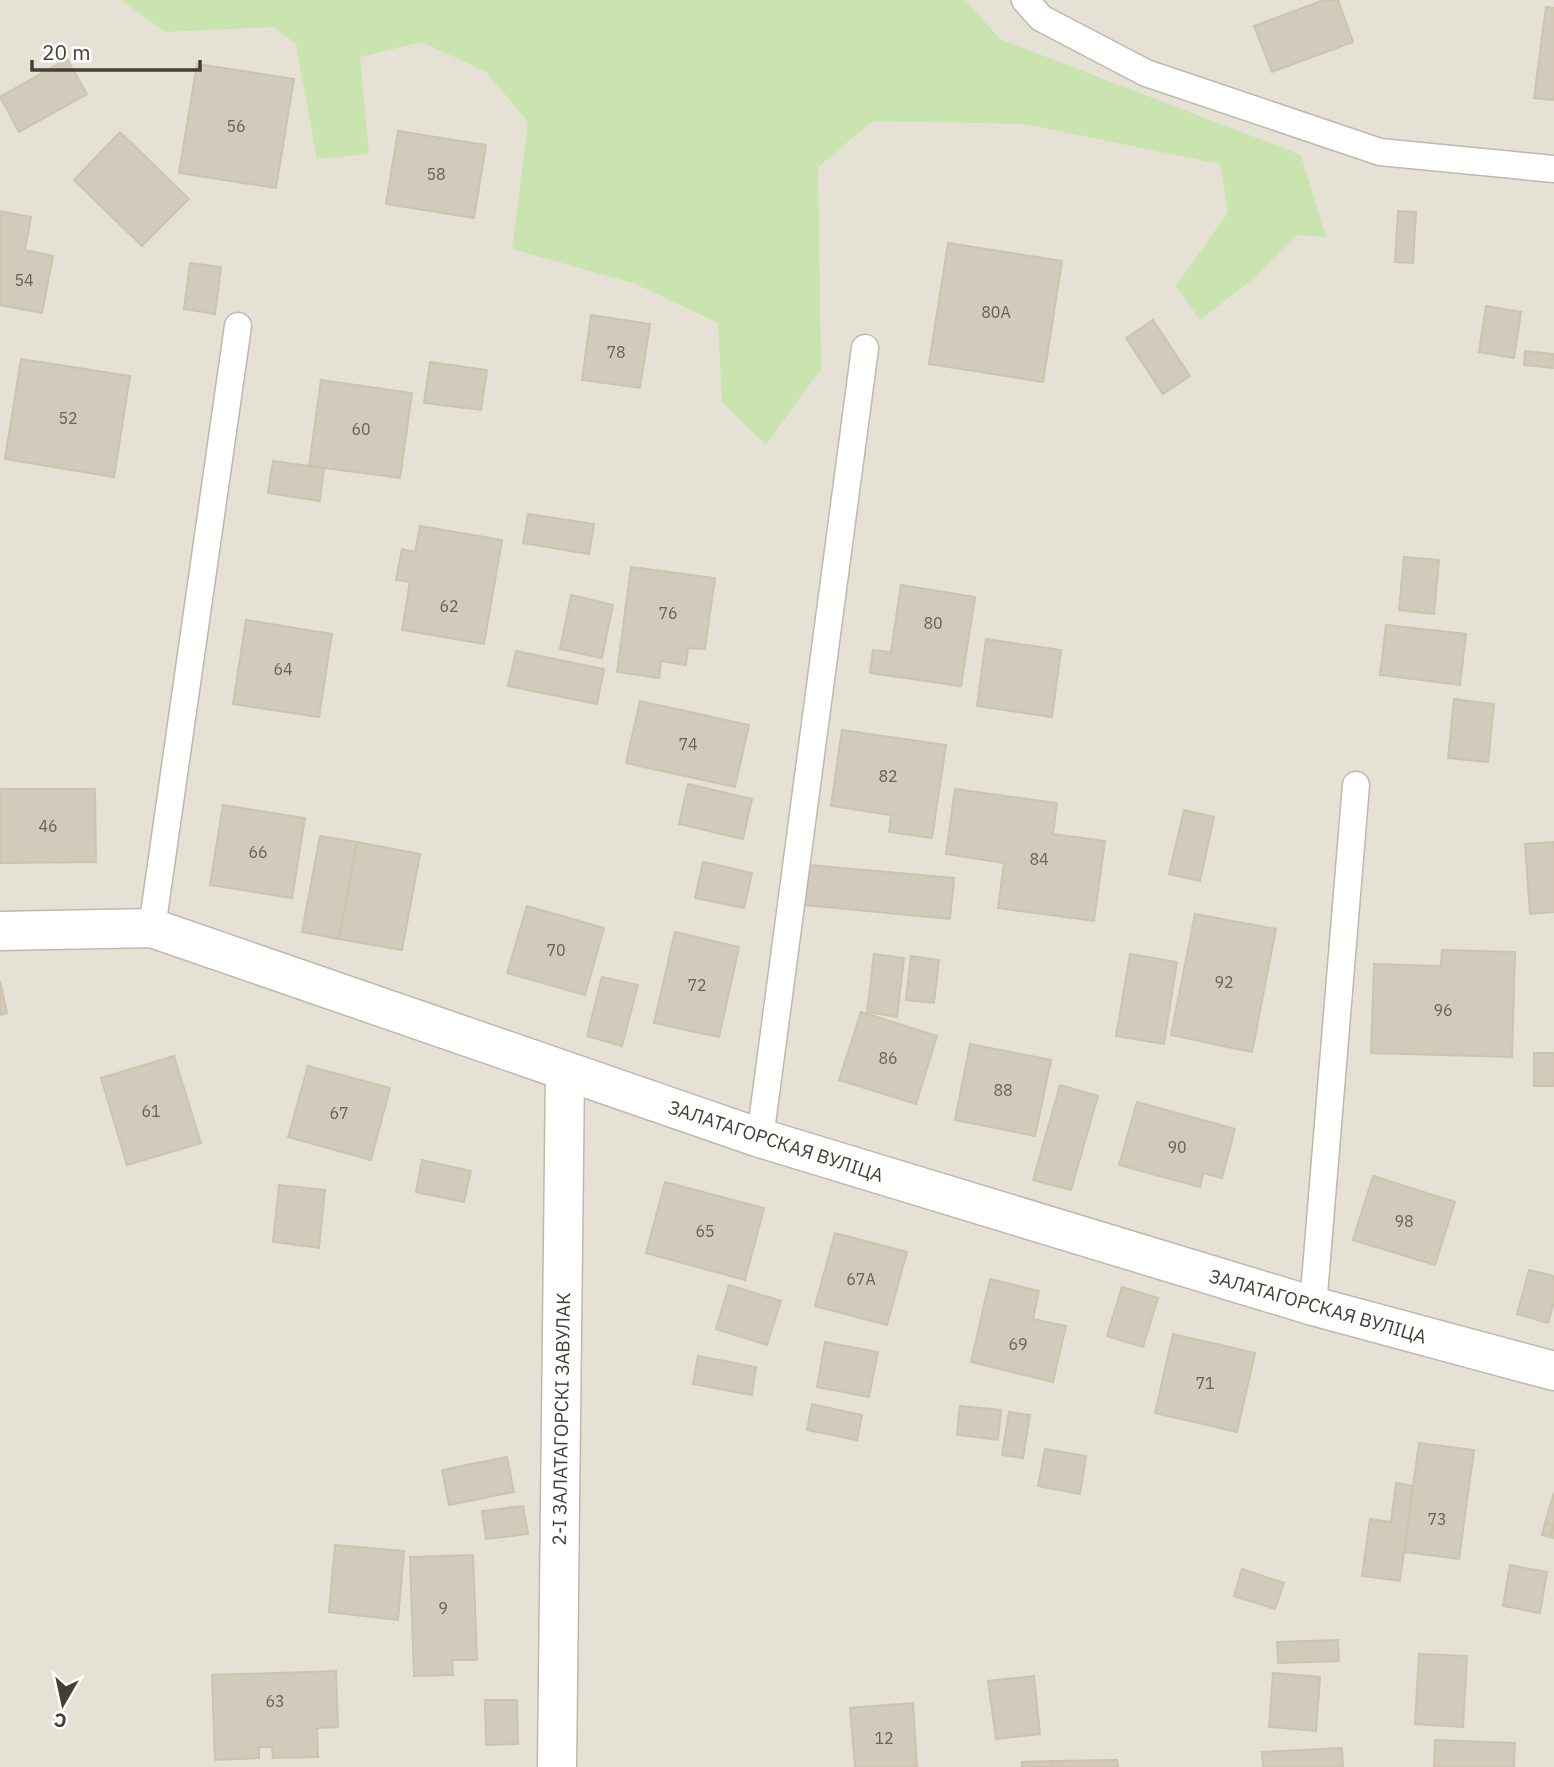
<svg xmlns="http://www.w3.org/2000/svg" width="1554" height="1767" viewBox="0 0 1554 1767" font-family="'IBM Plex Sans',sans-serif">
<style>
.residential{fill:#e5e1d4}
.green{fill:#cae4b0}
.building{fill:#d2cbbb;stroke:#cdc3af;stroke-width:2}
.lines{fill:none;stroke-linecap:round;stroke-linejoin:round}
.lane-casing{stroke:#bfb9ab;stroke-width:29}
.street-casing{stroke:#bfb9ab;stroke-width:41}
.lane{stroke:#fff;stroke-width:26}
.street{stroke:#fff;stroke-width:38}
.labels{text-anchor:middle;stroke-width:5;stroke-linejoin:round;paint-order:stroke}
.number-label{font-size:16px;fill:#686256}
.street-label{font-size:19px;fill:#443f35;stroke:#fff}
</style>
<rect width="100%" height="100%" fill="#f2eee5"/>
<rect class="residential" x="0" y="0" width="1554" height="1767"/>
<polygon class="green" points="121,0 965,0 1000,39 1301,155 1326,237 1296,235 1253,279 1200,320 1176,286 1228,212 1220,164 1025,124 873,121 818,167 821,369 766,445 722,402 718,323 636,284 512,249 528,122 486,72 422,42 360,57 369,154 317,159 296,44 273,27 165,32"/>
<g class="building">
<polygon points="1324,0 1338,0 1353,42 1272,72 1254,26"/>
<polygon points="1546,7 1554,8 1554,100 1534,98"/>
<polygon points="67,59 87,94 19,132 0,97"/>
<polygon points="197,64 294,79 276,188 179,173"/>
<polygon points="398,131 486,145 474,218 386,204"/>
<polygon points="120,132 189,199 142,246 74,180"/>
<polygon points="0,211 31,217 25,250 53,256 42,313 0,305"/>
<polygon points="1398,211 1416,212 1413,263 1395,262"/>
<polygon points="948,243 1062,261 1043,382 929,364"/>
<polygon points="190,263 221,267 215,314 184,309"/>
<polygon points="1486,306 1521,312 1514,358 1479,352"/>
<polygon points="591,315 650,324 640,388 582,380"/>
<polygon points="1153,320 1190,376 1163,394 1126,338"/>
<polygon points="1525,351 1554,354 1554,368 1524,365"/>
<polygon points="21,359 130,376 114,477 5,459"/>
<polygon points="430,362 487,370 481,410 424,403"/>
<polygon points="321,380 412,393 400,478 309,466"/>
<polygon points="273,461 324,468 320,501 268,493"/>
<polygon points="528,514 594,524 589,554 523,543"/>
<polygon points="420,526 502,540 484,644 402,630 410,582 396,580 402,549 415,552"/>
<polygon points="1404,557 1439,560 1434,614 1399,610"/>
<polygon points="631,567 715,578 705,649 688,648 686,665 661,661 659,678 617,672"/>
<polygon points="901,585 975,597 961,686 870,673 873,650 891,652"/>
<polygon points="571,595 613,605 602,658 560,649"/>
<polygon points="246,620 332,634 319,717 233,704"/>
<polygon points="1386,625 1466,634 1460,685 1380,675"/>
<polygon points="986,639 1061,650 1052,717 977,706"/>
<polygon points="516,651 604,669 597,704 508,686"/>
<polygon points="1454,699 1494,704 1488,762 1448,758"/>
<polygon points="640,701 749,725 735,787 626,763"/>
<polygon points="842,730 946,745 932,838 889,832 891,815 831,806"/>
<polygon points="688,784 752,799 743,839 679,824"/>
<polygon points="0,789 95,789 96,862 0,863"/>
<polygon points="955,789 1057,803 1053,834 1105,841 1094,921 998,908 1004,863 946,854"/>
<polygon points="223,805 305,818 292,898 210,885"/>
<polygon points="1184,810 1214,817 1200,881 1169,874"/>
<polygon points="320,836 357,842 339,939 302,932"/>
<polygon points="357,842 420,854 402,950 339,939"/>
<polygon points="1554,842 1554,912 1530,914 1525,844"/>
<polygon points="703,862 752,873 744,908 695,898"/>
<polygon points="809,865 954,878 950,919 805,905"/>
<polygon points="527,906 604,928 585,995 507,973"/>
<polygon points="1195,914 1276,929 1252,1052 1171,1035"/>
<polygon points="675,932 739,947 719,1037 654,1023"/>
<polygon points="1442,950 1515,952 1512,1057 1371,1053 1374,964 1441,966"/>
<polygon points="874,954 904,958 897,1017 867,1012"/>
<polygon points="1130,954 1177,962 1164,1044 1116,1036"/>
<polygon points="911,956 939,960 934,1003 906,1000"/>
<polygon points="602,977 638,985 622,1046 587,1036"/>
<polygon points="0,981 7,1013 0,1015"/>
<polygon points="861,1012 937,1036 916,1104 839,1080"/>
<polygon points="970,1044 1051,1060 1035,1136 955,1120"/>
<rect x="1534" y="1053" width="20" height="33"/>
<polygon points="174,1056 201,1143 127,1165 101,1078"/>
<polygon points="308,1066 390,1088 371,1160 288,1137"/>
<polygon points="1060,1085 1098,1096 1071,1190 1033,1180"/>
<polygon points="1137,1102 1235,1129 1222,1178 1203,1173 1200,1187 1119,1165"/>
<polygon points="422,1160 471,1171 464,1202 416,1192"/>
<polygon points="1373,1176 1455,1202 1435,1265 1353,1240"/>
<polygon points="665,1182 764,1208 745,1280 646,1253"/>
<polygon points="279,1185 325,1190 319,1248 273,1242"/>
<polygon points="835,1233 907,1252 887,1325 815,1306"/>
<polygon points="1529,1270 1554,1276 1554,1302 1548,1323 1517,1314"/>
<polygon points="990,1279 1039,1291 1033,1319 1066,1326 1053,1382 971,1362"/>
<polygon points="729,1285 781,1301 767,1345 716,1329"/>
<polygon points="1122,1287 1158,1298 1143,1347 1107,1336"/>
<polygon points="1173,1334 1255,1353 1237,1432 1155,1413"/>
<polygon points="825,1342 878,1352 869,1397 817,1387"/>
<polygon points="698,1356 756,1367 752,1395 693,1384"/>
<polygon points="812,1404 862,1415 857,1440 807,1430"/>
<polygon points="960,1406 1001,1410 998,1440 957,1435"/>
<polygon points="1009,1412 1030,1415 1023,1458 1002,1455"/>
<polygon points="1419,1443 1474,1450 1459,1559 1404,1552"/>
<polygon points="1045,1449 1086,1456 1080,1494 1038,1486"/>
<polygon points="507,1457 514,1492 449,1505 442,1470"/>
<polygon points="1396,1483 1413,1486 1400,1581 1362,1576 1370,1519 1391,1522"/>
<polygon points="1554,1493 1554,1538 1550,1537 1554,1525 1545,1523"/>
<polygon points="523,1506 528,1534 486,1539 482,1511"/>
<polygon points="1545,1523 1554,1525 1550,1537 1542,1535"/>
<polygon points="335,1545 404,1551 398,1620 329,1612"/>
<polygon points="473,1555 477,1660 452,1660 453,1675 414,1676 410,1557"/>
<polygon points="1510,1565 1547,1572 1540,1613 1503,1606"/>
<polygon points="1242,1569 1284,1583 1275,1609 1234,1596"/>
<polygon points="1338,1640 1339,1661 1278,1663 1277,1642"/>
<polygon points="1419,1654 1467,1656 1463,1727 1415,1724"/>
<polygon points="336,1671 338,1727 317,1728 318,1757 273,1758 272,1747 259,1747 259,1758 215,1760 212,1675"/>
<polygon points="1273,1673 1320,1677 1316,1731 1269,1727"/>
<polygon points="1034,1676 1040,1734 996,1739 988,1681"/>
<polygon points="485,1700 517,1700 518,1744 486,1745"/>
<polygon points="913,1703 917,1767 855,1767 850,1708"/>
<polygon points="1435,1740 1515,1743 1514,1767 1434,1767"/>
<polygon points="1342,1748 1343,1767 1263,1767 1262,1752"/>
<polygon points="1117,1760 1118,1767 1053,1767 1053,1761"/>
<polygon points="1053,1761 1053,1767 1022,1767 1022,1762"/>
</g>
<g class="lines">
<g class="lane-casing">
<g id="lane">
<polyline points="1025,0 1041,18 1146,73 1380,152 1554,169"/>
<polyline points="152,928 238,326"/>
<polyline points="760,1138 865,348"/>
<polyline points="1313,1306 1356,785"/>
</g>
</g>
<g class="street-casing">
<g id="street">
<polyline points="0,931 152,928 760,1138 1313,1306 1554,1371"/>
<polyline points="557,1767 565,1071"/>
</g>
</g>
<use href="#lane" class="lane"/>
<use href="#street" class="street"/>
</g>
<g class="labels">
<g class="number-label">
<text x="236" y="132">56</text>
<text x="436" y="180">58</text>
<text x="24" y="286">54</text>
<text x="996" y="318">80А</text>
<text x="616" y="358">78</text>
<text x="68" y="424">52</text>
<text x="361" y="435">60</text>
<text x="449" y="612">62</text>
<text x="668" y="619">76</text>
<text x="933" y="629">80</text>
<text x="283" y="675">64</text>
<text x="688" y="750">74</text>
<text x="888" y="782">82</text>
<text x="48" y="832">46</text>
<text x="258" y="858">66</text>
<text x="1039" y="865">84</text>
<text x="556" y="956">70</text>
<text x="1224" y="988">92</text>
<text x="697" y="991">72</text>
<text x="1443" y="1016">96</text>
<text x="888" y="1064">86</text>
<text x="1003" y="1096">88</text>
<text x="151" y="1117">61</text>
<text x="339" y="1119">67</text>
<text x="1177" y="1153">90</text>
<text x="1404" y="1227">98</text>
<text x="705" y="1237">65</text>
<text x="861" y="1285">67А</text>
<text x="1018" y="1350">69</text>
<text x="1205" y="1389">71</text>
<text x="1437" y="1525">73</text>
<text x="443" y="1614">9</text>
<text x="275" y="1707">63</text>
<text x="884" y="1744">12</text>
</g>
<g class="street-label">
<text transform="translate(776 1141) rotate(18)" y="7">ЗАЛАТАГОРСКАЯ ВУЛІЦА</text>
<text transform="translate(1318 1306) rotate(16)" y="7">ЗАЛАТАГОРСКАЯ ВУЛІЦА</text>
<text transform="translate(561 1419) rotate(-89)" y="7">2-І ЗАЛАТАГОРСКІ ЗАВУЛАК</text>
</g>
</g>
<g transform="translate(63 1704) rotate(189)" stroke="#ffffff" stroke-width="5" paint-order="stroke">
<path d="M0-5L12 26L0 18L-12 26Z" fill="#443f35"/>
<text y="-10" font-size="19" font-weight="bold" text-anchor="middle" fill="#443f35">С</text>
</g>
<path d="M32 60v10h168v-10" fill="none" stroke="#443f35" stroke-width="3.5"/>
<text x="42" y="60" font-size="21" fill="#443f35" stroke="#ffffff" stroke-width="5" paint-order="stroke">20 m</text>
</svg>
